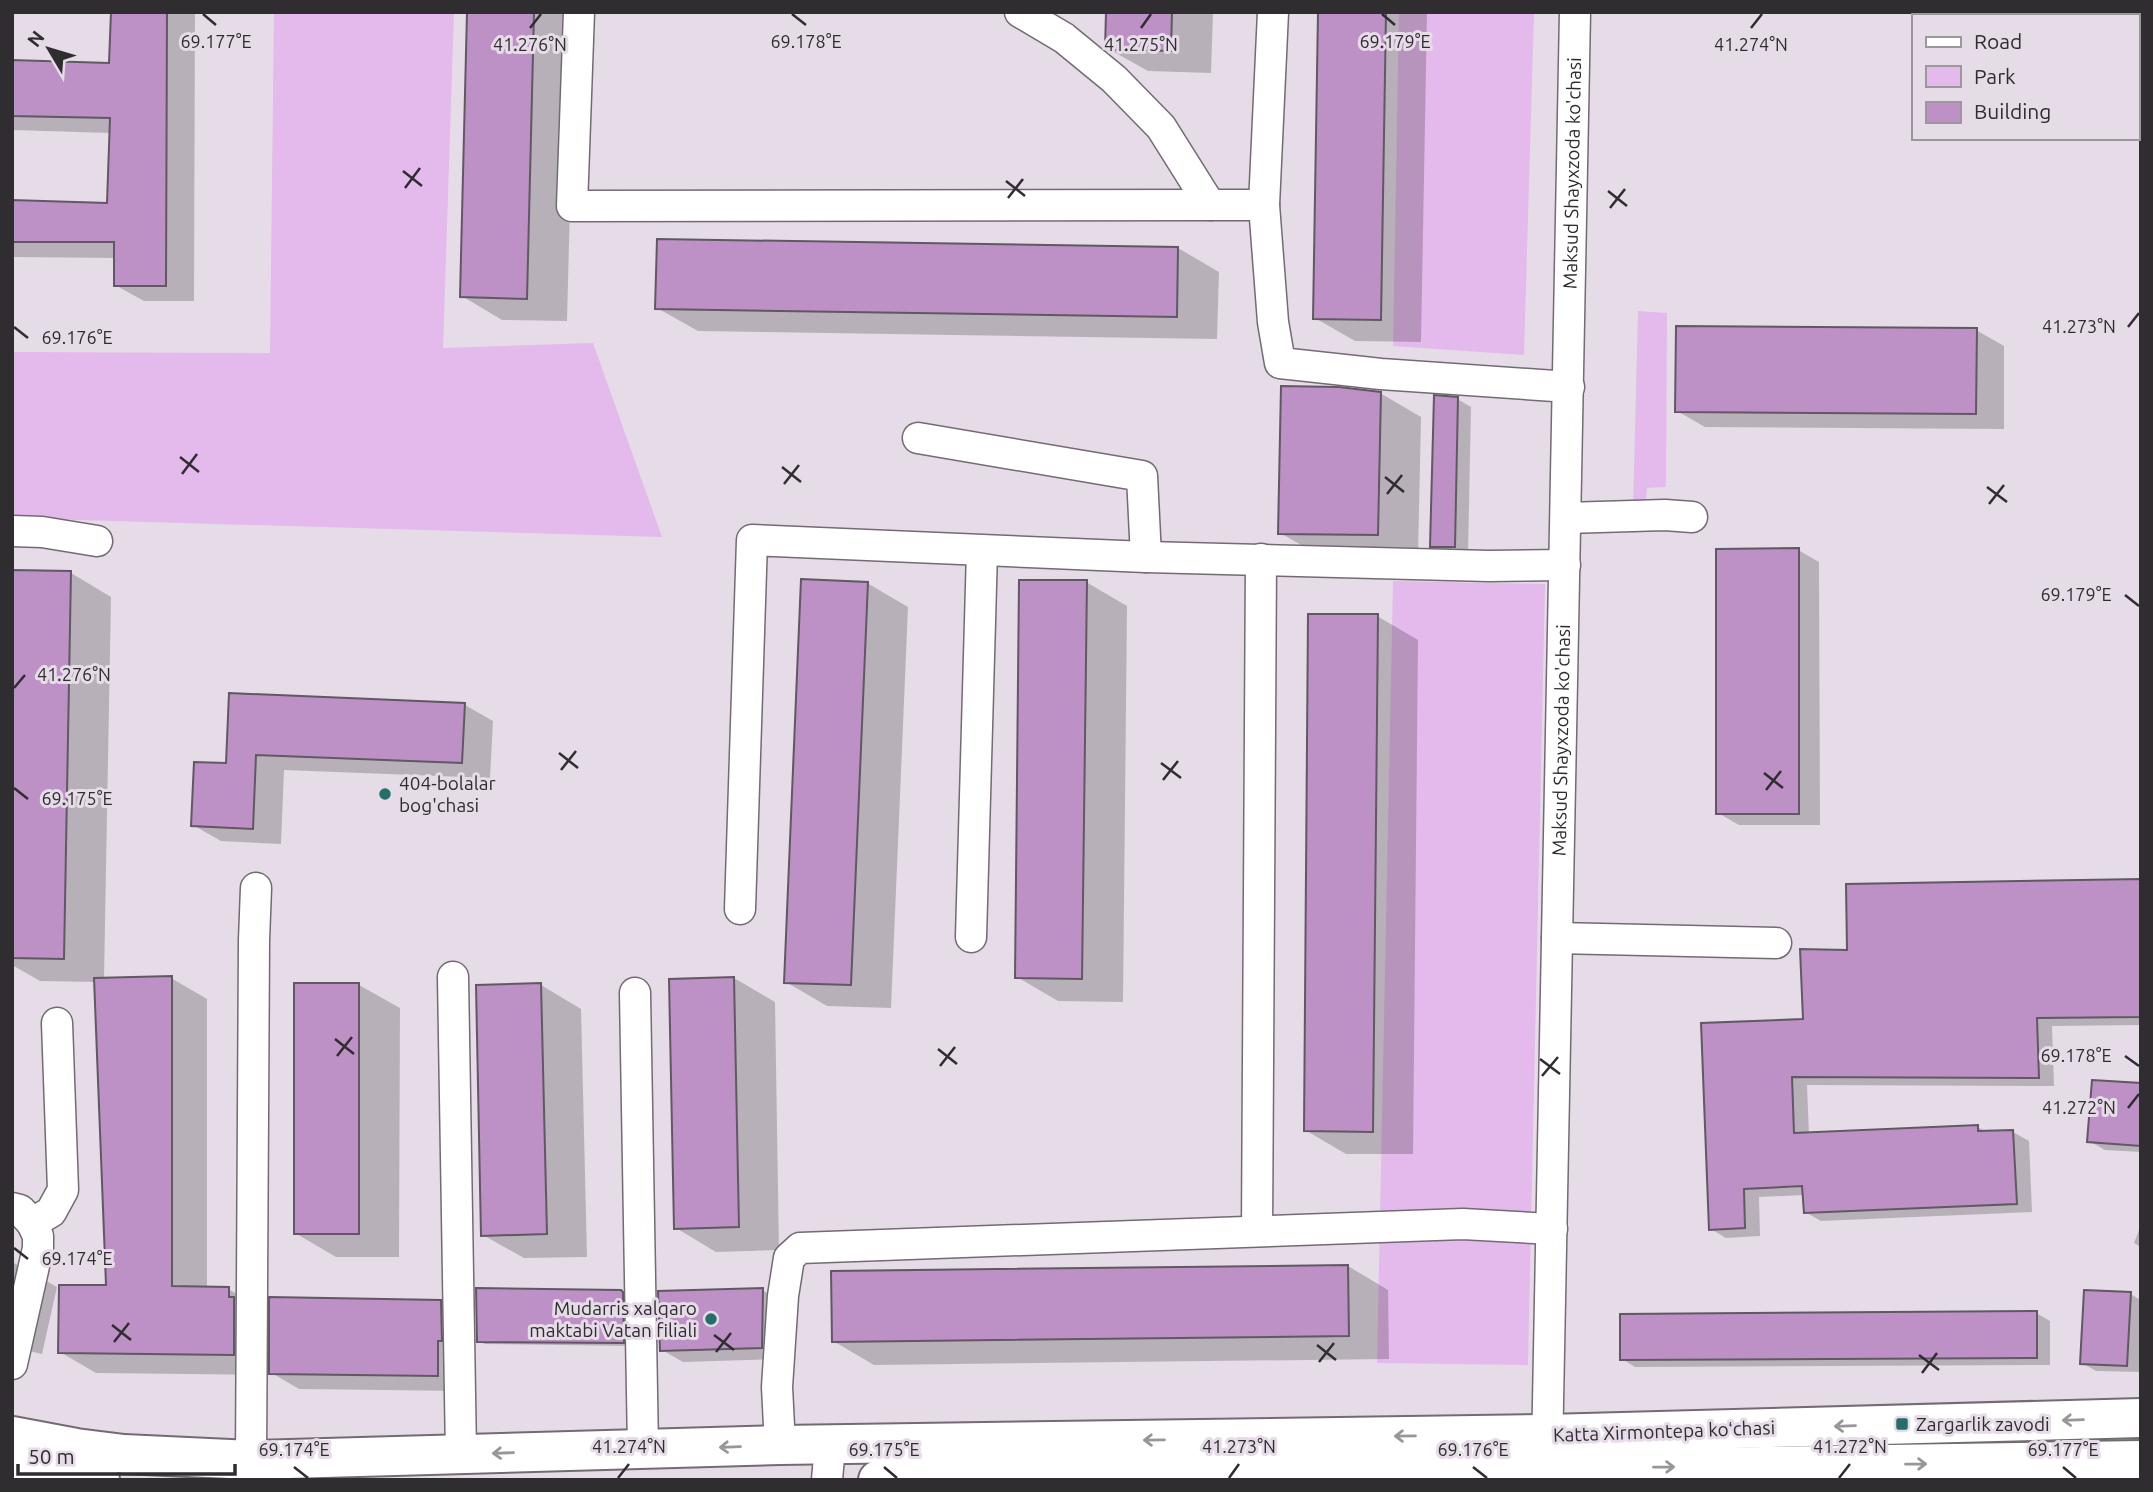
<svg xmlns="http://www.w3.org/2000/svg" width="2153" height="1492" viewBox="0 0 2153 1492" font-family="Ubuntu,sans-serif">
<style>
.green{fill:#e4b9eb}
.shadow{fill:#0003}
.building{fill:#bd91c5;stroke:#605862;stroke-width:2}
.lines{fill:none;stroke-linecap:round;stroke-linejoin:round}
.minor-casing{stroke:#736a74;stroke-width:33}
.major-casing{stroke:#736a74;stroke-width:42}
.minor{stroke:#fff;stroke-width:30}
.major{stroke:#fff;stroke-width:38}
.oneway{stroke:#989698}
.ticks{fill:none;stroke:#302d31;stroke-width:2.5}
.poi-dot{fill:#256f6b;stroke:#e6dce8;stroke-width:2.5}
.labels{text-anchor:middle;stroke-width:6;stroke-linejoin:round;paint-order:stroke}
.street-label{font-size:19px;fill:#302d31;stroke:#e6dce8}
.poi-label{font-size:19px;fill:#302d31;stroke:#e6dce8;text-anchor:start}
.ticks-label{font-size:18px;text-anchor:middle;fill:#302d31;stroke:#e6dce8;stroke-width:6;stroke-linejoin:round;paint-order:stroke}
</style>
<rect width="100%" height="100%" fill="#e6dce8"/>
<g class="green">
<polygon points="274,12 454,12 443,348 593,343 662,537 12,518 12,352 270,353"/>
<polygon points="1399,12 1534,12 1524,355 1393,346"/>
<polygon points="1638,311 1667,313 1666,487 1647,488 1645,509 1633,509"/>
<polygon points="1393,581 1545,584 1528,1365 1377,1363"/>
</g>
<g class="shadow">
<polygon points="113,12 195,12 194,301 144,301 115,285 116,258 12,257 12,202 109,204 111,133 12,130 12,62 111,65"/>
<polygon points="469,12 575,12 567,321 502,320 462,296"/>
<polygon points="1108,12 1213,12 1211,73 1148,71 1107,48"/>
<polygon points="1320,12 1427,12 1421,342 1355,341 1315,318"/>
<polygon points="2141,61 2141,77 2137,75"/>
<polygon points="1178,248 1219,272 1217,339 698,331 657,308"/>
<polygon points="1976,330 2004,346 2004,429 1705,427 1677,411"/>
<polygon points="1380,393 1421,417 1418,558 1321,556 1280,533"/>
<polygon points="1457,399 1471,407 1468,554 1446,554 1432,546"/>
<polygon points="1798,550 1819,562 1820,825 1739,825 1718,813"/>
<polygon points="12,572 71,573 111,597 104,979 171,978 207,999 207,1288 228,1289 264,1309 264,1316 271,1320 440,1302 469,1318 465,1391 299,1389 270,1372 270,1375 96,1373 60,1352 107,1287 96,982 40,981 12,965"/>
<polygon points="1086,582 1127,606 1123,1002 1058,1001 1017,977"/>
<polygon points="867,583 908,607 891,1008 827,1006 786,982"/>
<polygon points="1377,616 1418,640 1413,1154 1346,1154 1305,1130"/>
<polygon points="231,695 465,705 493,721 490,778 284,770 281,844 221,841 193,825 228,765"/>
<polygon points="2141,881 2141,1025 2052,1026 2054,1086 1807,1085 1809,1135 1978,1127 1987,1133 2013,1132 2029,1141 2032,1212 1821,1221 1805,1212 1804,1195 1759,1197 1760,1236 1726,1238 1711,1229 1805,1021 1848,952"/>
<polygon points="734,978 775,1002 779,1250 716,1252 676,1228"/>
<polygon points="359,985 400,1008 399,1257 336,1257 295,1233"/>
<polygon points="541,985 581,1009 587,1257 524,1258 483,1235"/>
<polygon points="2141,1085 2141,1152 2105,1150 2089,1141"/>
<polygon points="2141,1225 2141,1247 2134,1243"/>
<polygon points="12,1262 57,1287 42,1354 12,1347"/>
<polygon points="1348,1266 1388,1290 1389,1359 874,1365 833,1341"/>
<polygon points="762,1290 784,1302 783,1359 683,1362 662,1350"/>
<polygon points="620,1292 629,1297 630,1346 485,1344 478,1341"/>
<polygon points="2130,1294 2141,1300 2141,1372 2096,1371 2082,1363"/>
<polygon points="2036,1313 2050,1321 2050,1365 1635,1367 1622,1359"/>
</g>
<g class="building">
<polygon points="111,12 167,12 166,286 114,286 114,242 12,242 12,200 107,203 110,118 12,116 12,60 109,63"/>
<polygon points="467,12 534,12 527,299 460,297"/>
<polygon points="1106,12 1172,12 1171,51 1105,49"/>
<polygon points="1318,12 1386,12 1381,320 1313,319"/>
<polygon points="657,239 1178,247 1177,317 655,309"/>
<polygon points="1676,326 1977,328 1976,414 1675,412"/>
<polygon points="1281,386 1339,387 1381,392 1378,535 1278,534"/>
<polygon points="1434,395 1458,397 1455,547 1430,547"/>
<polygon points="1799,548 1799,814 1716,814 1716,549"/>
<polygon points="12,570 71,571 64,959 12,958"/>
<polygon points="801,579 868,582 851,985 784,983"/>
<polygon points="1019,580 1087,580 1082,979 1015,978"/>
<polygon points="1308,614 1378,614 1373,1132 1304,1131"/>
<polygon points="229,693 465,703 462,763 256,755 253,829 191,826 194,762 226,763"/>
<polygon points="2141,879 2141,1017 2037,1018 2039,1078 1792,1077 1794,1133 1978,1125 1978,1131 2013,1130 2017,1204 1804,1213 1802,1186 1744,1189 1745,1228 1709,1230 1701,1023 1803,1019 1800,949 1847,950 1846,884"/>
<polygon points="172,976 172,1286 229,1287 229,1297 234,1297 234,1355 58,1353 59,1285 106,1285 94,978"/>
<polygon points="734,977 739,1227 674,1229 669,979"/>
<rect x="294" y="983" width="65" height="251"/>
<polygon points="541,983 547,1234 481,1236 476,985"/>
<polygon points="2092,1080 2141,1083 2141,1146 2087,1142"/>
<polygon points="1348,1265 1349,1336 832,1342 831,1271"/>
<polygon points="476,1288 621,1290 623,1292 624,1343 477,1342"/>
<polygon points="763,1288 762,1348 660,1351 658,1291"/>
<polygon points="2084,1290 2131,1292 2127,1366 2080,1364"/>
<polygon points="269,1297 441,1300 442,1341 438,1341 438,1376 269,1374"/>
<polygon points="2037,1311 2037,1358 1620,1360 1620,1314"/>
</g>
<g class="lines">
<g class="minor-casing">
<g id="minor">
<polyline points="579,12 572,206 1210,205"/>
<polyline points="1020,12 1064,38 1114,79 1161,127 1210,205 1264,205"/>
<polyline points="1273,12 1264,205 1273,322 1280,363 1381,374 1569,387"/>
<polyline points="918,438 1142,476 1146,557"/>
<polyline points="1566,518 1665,515 1692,517"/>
<polyline points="12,531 42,532 97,541"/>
<polyline points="740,909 752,540 1146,557 1489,566 1565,565"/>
<polyline points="971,937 982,551"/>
<polyline points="1557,938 1776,943"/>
<polyline points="453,977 461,1454"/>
<polyline points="635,993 643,1449"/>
<polyline points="12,1208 20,1210 32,1223 51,1212 63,1190 57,1023"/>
<polyline points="1257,1231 1261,559"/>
<polyline points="12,1364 38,1248 38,1236 32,1223"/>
<polyline points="780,1445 777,1387 783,1296 789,1258 800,1248 1463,1224 1552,1229"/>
<path id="s1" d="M 1547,1454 L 1575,12"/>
<polyline points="251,1460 254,940 256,888"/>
<polyline points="827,1480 830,1445"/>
</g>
</g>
<g class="major-casing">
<g id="major">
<polyline points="12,1436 76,1448 124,1454 251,1460 780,1445 1547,1434 2141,1418"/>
<polyline points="12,1465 100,1480"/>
<polyline points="878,1480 2141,1460"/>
</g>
</g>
<use href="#minor" class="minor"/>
<use href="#major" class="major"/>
</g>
<defs><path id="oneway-shaft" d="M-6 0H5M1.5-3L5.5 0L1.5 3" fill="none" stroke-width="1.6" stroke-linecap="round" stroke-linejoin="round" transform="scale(1.75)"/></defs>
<g class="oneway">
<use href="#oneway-shaft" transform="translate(2073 1420) rotate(178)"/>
<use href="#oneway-shaft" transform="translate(1845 1426) rotate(178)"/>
<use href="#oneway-shaft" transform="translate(1405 1436) rotate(179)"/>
<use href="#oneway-shaft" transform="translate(1154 1440) rotate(179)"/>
<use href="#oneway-shaft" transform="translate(730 1447) rotate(178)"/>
<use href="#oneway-shaft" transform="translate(503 1453) rotate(178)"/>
<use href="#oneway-shaft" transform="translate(1916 1464) rotate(-1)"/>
<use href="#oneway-shaft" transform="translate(1664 1467) rotate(-1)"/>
</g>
<path class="ticks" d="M 203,14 L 216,25M 792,14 L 806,25M 1382,14 L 1395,25M 530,28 L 541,14M 1141,28 L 1151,14M 1751,28 L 1762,14M 403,171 L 422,186M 1006,181 L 1025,196M 405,188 L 420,168M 1608,191 L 1627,206M 1008,198 L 1023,179M 1610,208 L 1625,189M 14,327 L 28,338M 2128,327 L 2139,313M 180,457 L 199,472M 782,467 L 801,482M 182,474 L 197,454M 1385,477 L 1404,492M 784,484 L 799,465M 1987,487 L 2007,502M 1387,494 L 1402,475M 1989,504 L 2004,485M 2125,595 L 2139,606M 14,688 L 25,675M 559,753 L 578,768M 1161,763 L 1181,778M 561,770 L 576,751M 1764,773 L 1783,788M 1163,780 L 1178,761M 14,788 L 28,799M 1766,790 L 1781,771M 335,1039 L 354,1054M 938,1049 L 957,1064M 337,1056 L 352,1037M 2125,1056 L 2139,1066M 1540,1059 L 1560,1074M 940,1066 L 955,1047M 1542,1076 L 1558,1057M 2128,1108 L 2139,1094M 14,1248 L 28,1259M 112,1325 L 131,1340M 714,1335 L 734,1350M 114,1342 L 129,1323M 1317,1345 L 1336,1360M 716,1352 L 731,1333M 1919,1355 L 1939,1370M 1319,1362 L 1334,1343M 1922,1373 L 1937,1353M 294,1467 L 308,1478M 884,1467 L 897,1478M 1473,1467 L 1487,1478M 2063,1467 L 2076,1478M 618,1478 L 629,1464M 1229,1478 L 1239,1464M 1839,1478 L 1850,1464"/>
<g class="poi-dot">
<circle cx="385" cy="794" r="7"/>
<circle cx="711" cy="1319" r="7"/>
<rect x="1895" y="1417" width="14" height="14" rx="3.5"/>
</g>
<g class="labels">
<g class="street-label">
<text dy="7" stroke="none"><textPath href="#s1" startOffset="1281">Maksud Shayxzoda ko'chasi</textPath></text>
<text dy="7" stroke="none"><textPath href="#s1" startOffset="714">Maksud Shayxzoda ko'chasi</textPath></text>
<text transform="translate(1664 1431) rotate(-2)" y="7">Katta Xirmontepa koʻchasi</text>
</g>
<g class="poi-label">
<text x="399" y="790">404-bolalar<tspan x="399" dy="22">bog'chasi</tspan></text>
<text x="697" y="1315" text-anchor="end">Mudarris xalqaro<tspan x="697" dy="22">maktabi Vatan filiali</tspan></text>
<text x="1916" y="1431">Zargarlik zavodi</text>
</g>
</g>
<g class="ticks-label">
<text x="806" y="48">69.178°E</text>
<text x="1395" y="48">69.179°E</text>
<text x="216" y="48">69.177°E</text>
<text x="1751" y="51">41.274°N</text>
<text x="530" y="51">41.276°N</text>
<text x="1141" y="51">41.275°N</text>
<text x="2079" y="333">41.273°N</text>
<text x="77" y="344">69.176°E</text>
<text x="2076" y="601">69.179°E</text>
<text x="74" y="681">41.276°N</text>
<text x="77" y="805">69.175°E</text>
<text x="2076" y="1062">69.178°E</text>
<text x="2079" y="1114">41.272°N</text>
<text x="77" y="1265">69.174°E</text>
<text x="629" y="1453">41.274°N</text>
<text x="1239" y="1453">41.273°N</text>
<text x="1850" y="1453">41.272°N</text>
<text x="294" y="1456">69.174°E</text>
<text x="884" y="1456">69.175°E</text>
<text x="1473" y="1456">69.176°E</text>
<text x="2063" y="1456">69.177°E</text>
</g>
<rect width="2153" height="1492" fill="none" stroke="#302d31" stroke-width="28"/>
<rect x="1912" y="14" width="228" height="126" fill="#e6dce8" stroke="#9d969f" stroke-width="2"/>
<rect x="1926" y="37" width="35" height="10" fill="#ffffff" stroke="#9d969f" stroke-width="2"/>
<text x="1974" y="49" font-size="21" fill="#302d31">Road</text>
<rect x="1926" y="66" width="35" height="21" fill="#e4b9eb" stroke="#9d969f" stroke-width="2"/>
<text x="1974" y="84" font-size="21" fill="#302d31">Park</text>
<rect x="1926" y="102" width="35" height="21" fill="#bd91c5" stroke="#9d969f" stroke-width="2"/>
<text x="1974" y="119" font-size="21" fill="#302d31">Building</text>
<g transform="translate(49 49) rotate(308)" stroke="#e6dce8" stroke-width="5" paint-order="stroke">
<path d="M0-5L12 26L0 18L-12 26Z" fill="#302d31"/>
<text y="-10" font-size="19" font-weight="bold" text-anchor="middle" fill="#302d31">N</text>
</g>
<path d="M18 1464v10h217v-10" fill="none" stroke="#302d31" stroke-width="3.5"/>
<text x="28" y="1464" font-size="21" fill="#302d31" stroke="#e6dce8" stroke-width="5" paint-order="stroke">50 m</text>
</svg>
